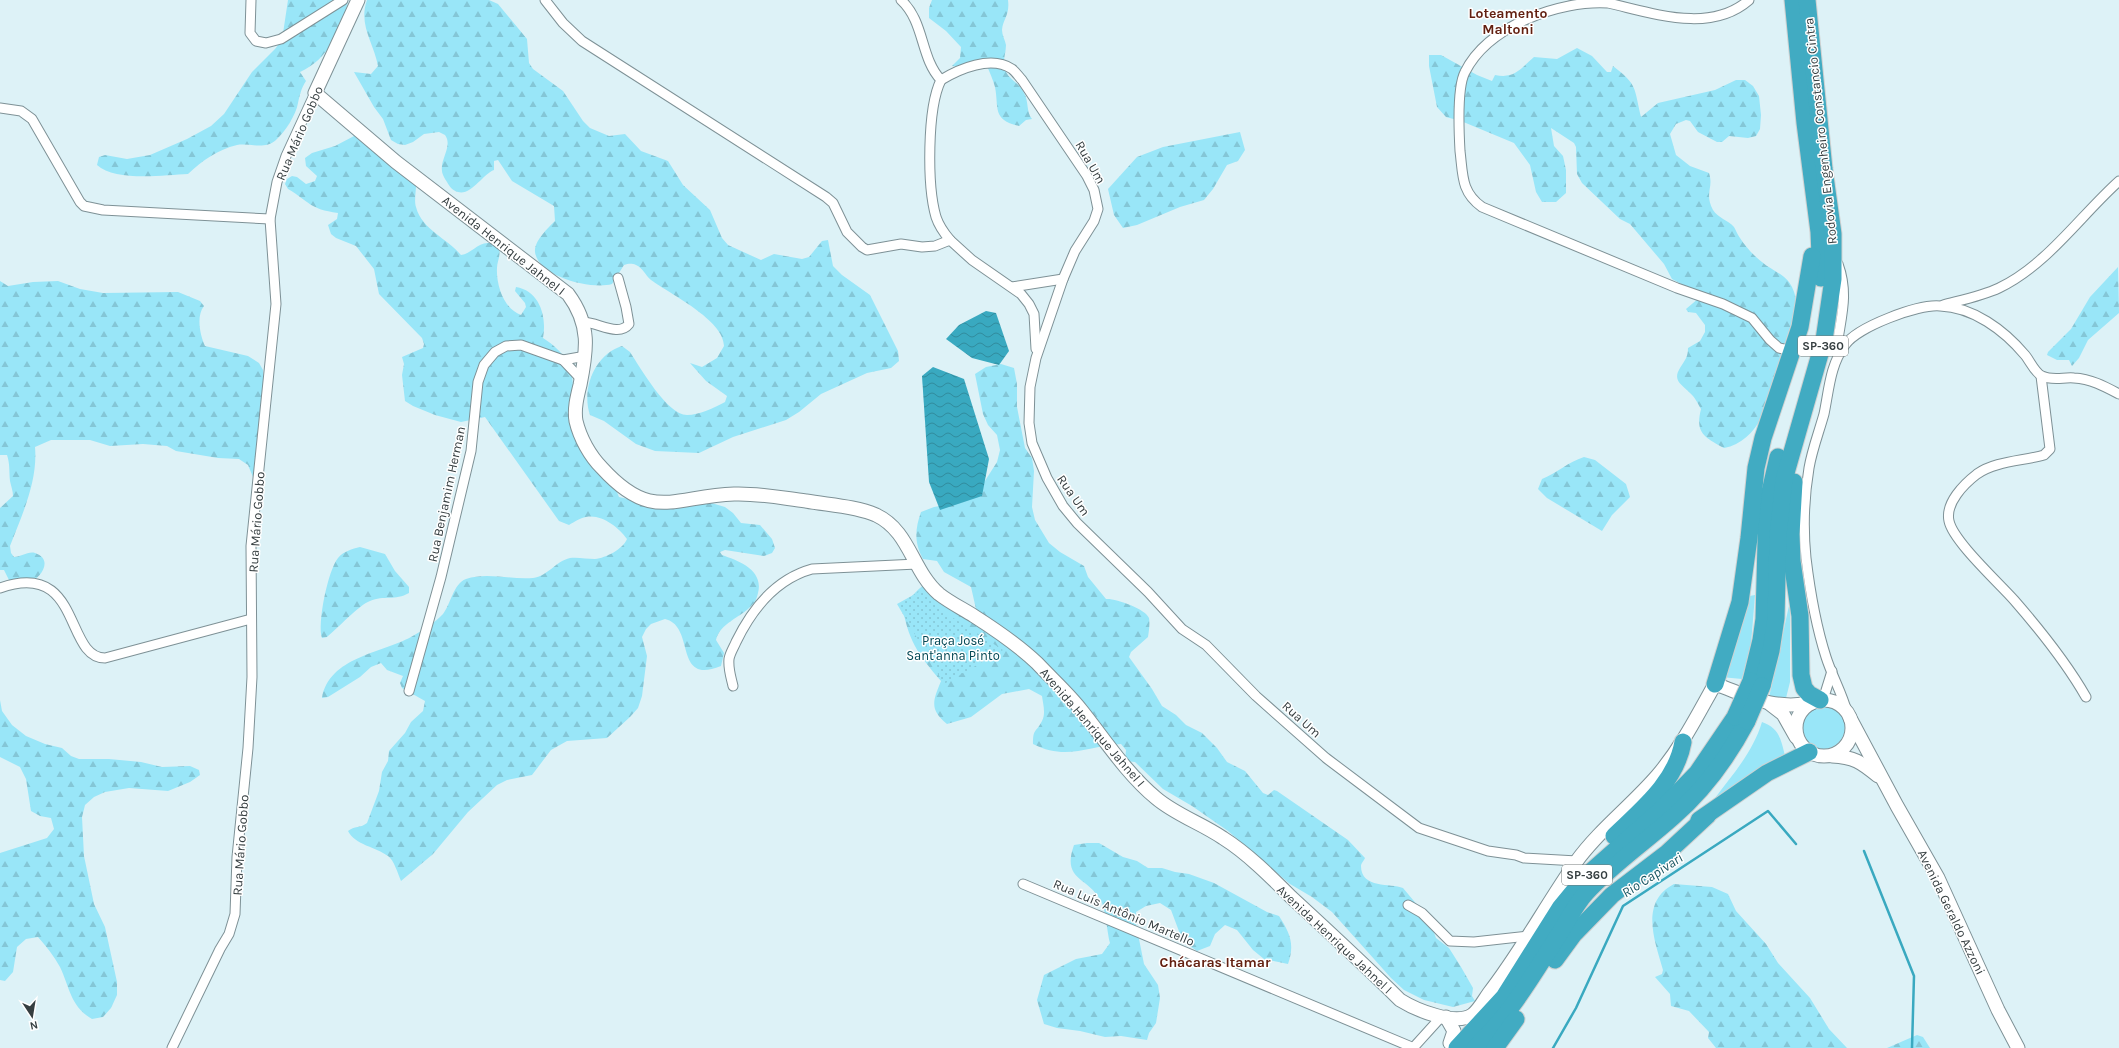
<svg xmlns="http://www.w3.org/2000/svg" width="2119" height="1048" viewBox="0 0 2119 1048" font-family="Karla,sans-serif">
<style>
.grass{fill:#99e6f8}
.forest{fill:url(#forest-firs)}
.park{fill:url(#park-dots)}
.water{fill:url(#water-waves)}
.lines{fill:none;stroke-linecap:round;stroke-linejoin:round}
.stream{stroke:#39a9c0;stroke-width:2.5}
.street-casing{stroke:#7e9196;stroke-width:11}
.secondary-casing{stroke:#7e9196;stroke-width:15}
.highway-casing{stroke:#cfd1d1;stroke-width:19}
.street{stroke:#fff;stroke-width:9}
.secondary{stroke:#fff;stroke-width:13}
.highway{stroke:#41abc2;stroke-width:17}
.highway-bridge-casing{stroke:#cfd1d1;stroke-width:19;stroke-linecap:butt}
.highway-bridge{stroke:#41abc2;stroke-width:17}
.labels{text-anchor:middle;stroke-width:3;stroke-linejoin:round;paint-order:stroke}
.shield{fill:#fff;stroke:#727879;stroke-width:1}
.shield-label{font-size:12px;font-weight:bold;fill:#353e40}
.street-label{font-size:13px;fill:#353e40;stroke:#fff}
.park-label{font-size:13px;fill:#024754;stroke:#fff}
.neighbourhood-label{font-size:14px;font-weight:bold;fill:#632011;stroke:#fff}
.water-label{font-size:14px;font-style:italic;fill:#165460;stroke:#fff}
</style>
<defs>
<pattern id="forest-firs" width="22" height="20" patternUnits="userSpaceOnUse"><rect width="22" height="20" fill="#99e6f8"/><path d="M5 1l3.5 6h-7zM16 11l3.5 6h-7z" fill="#84c6d6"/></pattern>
<pattern id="park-dots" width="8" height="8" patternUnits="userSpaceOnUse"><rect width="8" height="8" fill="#99e6f8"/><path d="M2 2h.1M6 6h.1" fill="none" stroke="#84c6d6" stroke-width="1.8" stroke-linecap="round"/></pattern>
<pattern id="water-waves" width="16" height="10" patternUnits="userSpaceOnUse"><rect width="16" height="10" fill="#39a9c0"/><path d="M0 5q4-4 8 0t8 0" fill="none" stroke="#318b9d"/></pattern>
</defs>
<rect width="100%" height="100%" fill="#ddf2f7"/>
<g class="grass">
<polygon points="1755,595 1751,644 1742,679 1721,677 1744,597"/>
<polygon points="1790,601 1790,682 1786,698 1776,703 1768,702"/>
<circle cx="1823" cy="727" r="22"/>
<path d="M 1762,722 C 1779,728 1781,739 1785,756 L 1715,801 L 1715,798 C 1733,774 1753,752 1762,722 Z"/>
</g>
<g class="forest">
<path d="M 288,0 L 348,0 C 343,28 328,60 300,72 L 306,81 C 301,89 300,94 298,103 C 296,115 285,132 276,140 C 265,150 250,143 237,145 C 217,150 203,160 188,174 C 164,175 115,182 97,165 L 99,157 L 105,155 L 127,159 L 150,155 L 187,139 L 211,126 L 224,114 L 252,72 L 275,49 L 282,40 Z"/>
<path d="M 367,0 L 489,0 L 498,4 L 527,39 L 529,63 L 533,69 L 563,91 L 583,121 L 590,128 L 609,136 L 625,134 L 641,151 L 668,161 L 683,185 L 710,210 L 722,238 L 728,245 L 761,260 L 774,254 L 802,259 L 809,257 L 822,241 L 828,240 L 833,266 L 842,275 L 870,295 L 898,351 L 899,361 L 891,368 L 867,373 L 821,394 L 799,412 L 786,420 L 733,437 L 699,453 L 655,451 L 636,444 L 604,421 L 590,415 C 581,389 595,354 622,346 L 630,352 C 640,367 667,415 687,415 C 699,415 714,408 725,402 L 727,396 L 706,381 L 690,363 L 702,367 L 717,358 L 724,346 C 724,320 670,294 651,280 C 645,275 643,268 636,265 C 631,263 628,264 624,265 L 612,284 C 592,290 538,277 535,252 C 534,241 548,228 555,221 L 554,206 L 512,181 L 498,160 L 494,161 L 494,170 C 483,174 471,196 458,192 C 453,191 449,186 447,182 C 445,179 442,174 442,171 C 440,159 453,146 445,135 L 439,132 L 424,134 L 413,142 L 405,145 L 398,144 L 391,140 L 383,119 L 374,107 L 354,72 L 371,74 L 378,66 C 374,43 358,25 367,0 Z"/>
<path d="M 932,0 L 1008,0 C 1010,15 1003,19 1002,30 C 1002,35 1005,40 1006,45 C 1006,52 1003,60 1004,67 C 1007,79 1019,82 1024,93 C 1029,101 1026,112 1032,119 L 1026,120 L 1019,126 C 992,120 999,108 995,87 C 993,80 990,73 987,66 L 973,68 L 952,66 L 960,58 L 961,47 L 946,31 L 929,18 L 929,8 Z"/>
<path d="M 1577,48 L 1592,56 L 1607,72 L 1611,72 L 1613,66 C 1638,85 1634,88 1641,117 L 1658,103 L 1715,90 L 1736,80 L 1745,80 L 1753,86 L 1759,96 L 1761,115 L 1760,129 L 1756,136 L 1748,138 L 1729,136 L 1722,142 L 1717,142 L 1698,132 L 1690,121 L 1686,120 L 1676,124 L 1670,134 L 1676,155 L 1690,166 L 1709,173 C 1714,188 1704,193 1713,210 C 1718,218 1728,220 1734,227 C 1736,230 1737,234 1740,238 C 1745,246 1754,256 1762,262 C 1772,271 1786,274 1792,287 C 1803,310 1790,322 1785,344 C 1776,379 1767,440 1724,448 C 1704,437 1695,433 1701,409 C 1698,404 1695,397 1690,393 C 1682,384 1672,381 1680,368 C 1685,360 1688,357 1688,348 L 1700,341 L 1705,332 L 1705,325 L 1696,313 L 1688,312 L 1686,309 L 1699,298 L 1700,294 L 1672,279 L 1664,264 L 1630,224 L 1620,219 L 1582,183 L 1577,174 L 1576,147 L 1574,143 L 1551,128 L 1554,146 L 1563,156 L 1566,170 L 1566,193 L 1556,202 L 1542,202 L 1536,192 L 1530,165 L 1514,143 L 1461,121 L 1446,117 L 1437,107 L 1429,66 L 1429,55 L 1441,55 L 1477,75 L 1492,81 L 1495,75 C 1515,79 1520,69 1534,57 L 1557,59 Z"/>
<polygon points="1240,132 1245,150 1238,161 1227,165 1213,189 1204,200 1180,207 1137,225 1123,228 1114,215 1108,189 1137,157 1163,147"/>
<path d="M 356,135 L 416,185 C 416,192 414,201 416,207 C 422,230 447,238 461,255 C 471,254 478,242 489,243 C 493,243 498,246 499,249 C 501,255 497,262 497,268 C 496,285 504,309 521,315 L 526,307 L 525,303 L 515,291 L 516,287 C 540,291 547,317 543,338 C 588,367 564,390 581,427 C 593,451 610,471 619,497 L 665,507 L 708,502 L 725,507 L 733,513 L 741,523 L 760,525 L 772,539 L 775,548 L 772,553 L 764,556 L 725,550 L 720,552 L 722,555 C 739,561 764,570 758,593 C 757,598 755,603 751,606 C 740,618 720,623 716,640 L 724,653 L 721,666 C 673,686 696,626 665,619 L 651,624 L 646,629 L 642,637 L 647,656 L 642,696 L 638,708 L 630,717 L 607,738 L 567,741 L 551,750 L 532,775 L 507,780 L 497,785 L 468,812 L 433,854 L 401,881 C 398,874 394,860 388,856 C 376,847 355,845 348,831 C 354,826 361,828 367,823 L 379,791 L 382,772 L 388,761 L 389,751 L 405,733 L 411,722 L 423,711 L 425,701 L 402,688 L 400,683 L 403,676 L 387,670 L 381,663 L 371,667 L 360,677 L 328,697 L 322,698 C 329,657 382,653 411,637 C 421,631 435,623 443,614 C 451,604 453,584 466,579 C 487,572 512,580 533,578 C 548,576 556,561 570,558 C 578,557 587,559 595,559 C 606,558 623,549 627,539 C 618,527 602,514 586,517 C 580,518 574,522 569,525 L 559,521 L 485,417 L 461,422 L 435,415 L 413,406 L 405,401 L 402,375 L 404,364 L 402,357 L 423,348 L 424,344 L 422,338 L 379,294 L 374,269 L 356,246 L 336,238 L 331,234 L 328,225 L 337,219 L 338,213 C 309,209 310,202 288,189 L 285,184 L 287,179 L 292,176 L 297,177 L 306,184 L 315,181 L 317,176 L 306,166 L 305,158 L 312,153 L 335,146 Z"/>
<polygon points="2118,267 2119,313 2088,340 2079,358 2072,366 2069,360 2057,360 2047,355 2048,352 2071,329 2090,297"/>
<path d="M 0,281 L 8,286 L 33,282 L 58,281 L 80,289 L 103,293 L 178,292 L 200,301 L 204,306 C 196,316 200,335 205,346 L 248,356 L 259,363 L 263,370 L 265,404 L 257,477 L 253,477 L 248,465 L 239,459 L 218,458 L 176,451 L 167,446 L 143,444 L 110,446 L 90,440 L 51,440 L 35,447 C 38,481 22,515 10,546 L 11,553 L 14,557 C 21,557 28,551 35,553 C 54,559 41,579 28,583 C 23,585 15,581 9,580 L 4,570 L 0,570 L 0,508 L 13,496 C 13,491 11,486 10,481 C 9,471 10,464 7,455 L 0,455 Z"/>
<path d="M 1001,364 L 1014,368 L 1017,384 L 1017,407 L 1025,448 L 1032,458 L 1034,471 L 1032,507 L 1035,520 L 1049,543 L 1060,552 L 1084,566 L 1088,577 L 1106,599 C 1115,598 1146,609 1149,618 C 1150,623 1149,631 1148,637 L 1131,652 L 1129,657 L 1152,689 L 1162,706 L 1176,715 L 1186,725 L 1202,733 L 1217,748 L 1227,762 L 1245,771 L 1263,793 L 1268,795 L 1274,790 L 1277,791 L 1348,840 L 1365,858 C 1364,861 1361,863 1361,866 C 1361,889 1391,883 1403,888 L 1429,919 L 1436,938 L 1449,948 L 1461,967 L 1473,988 L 1472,996 L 1475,1001 L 1453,1007 L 1424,1000 L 1404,990 L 1391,978 L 1332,912 L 1312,897 L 1290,884 L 1228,831 L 1192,806 L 1163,789 L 1135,762 L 1125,761 L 1126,750 L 1121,744 C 1088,746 1066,761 1033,744 C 1033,728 1036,733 1042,721 C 1046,713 1043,704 1042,696 L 1029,689 L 1002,694 L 971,717 L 947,724 C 929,709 933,701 941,681 C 917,653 908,640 902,604 C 911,599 916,590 925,584 L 973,612 L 976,609 L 971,587 L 944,572 L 937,561 L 923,559 C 914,543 915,529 921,512 L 934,507 L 963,502 L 983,484 L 997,462 L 1000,450 L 997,435 L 988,425 L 983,414 L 975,374 L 986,367 Z"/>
<path d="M 1584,457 L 1595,460 L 1626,484 L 1630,497 L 1612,515 L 1602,531 L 1547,498 L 1538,489 L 1542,479 C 1557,473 1568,462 1584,457 Z"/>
<path d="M 360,547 L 385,554 L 395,571 L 409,587 L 409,593 C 395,601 384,595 370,601 C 359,605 337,629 327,637 L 322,638 C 317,624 328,570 338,558 C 344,551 352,549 360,547 Z"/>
<path d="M 0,700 L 2,711 L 12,725 L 26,736 L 45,744 L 62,748 L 71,756 L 79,759 L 109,759 L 141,762 L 162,767 L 190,766 L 199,770 L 200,775 L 190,782 L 168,791 L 129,788 L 105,792 L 94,797 L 85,805 L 82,817 L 84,856 L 94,904 L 105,927 L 117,982 L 117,995 L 111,1008 L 103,1017 L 92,1019 C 70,1006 70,988 60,967 C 54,956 46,946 38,937 L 26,939 L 17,947 L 13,972 L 5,981 L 0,980 L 0,853 L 47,838 L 54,829 L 51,818 L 40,816 L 31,811 L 26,779 L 20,767 L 0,757 Z"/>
<path d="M 1087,843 L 1099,843 L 1123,857 L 1137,861 L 1148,868 L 1162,868 L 1175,872 L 1189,874 L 1214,883 L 1267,912 L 1279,916 C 1290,933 1295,944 1288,964 L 1264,959 L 1253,950 L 1237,930 L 1225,925 L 1215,934 L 1210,946 L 1197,951 L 1187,944 L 1180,934 L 1171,910 L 1160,903 L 1146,906 L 1136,912 L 1136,924 L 1144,964 L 1158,985 L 1160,998 L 1156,1023 L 1149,1033 L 1147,1040 L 1121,1036 L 1105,1037 L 1080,1031 L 1057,1028 L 1044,1024 L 1037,1000 L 1044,975 L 1076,959 L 1102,954 L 1110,943 C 1107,932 1106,910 1101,901 C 1089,877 1061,881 1074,845 Z"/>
<path d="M 1674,884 L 1712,887 L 1728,894 L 1736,911 L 1766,944 L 1778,963 L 1810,998 L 1829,1029 L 1847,1048 L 1716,1048 L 1708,1038 L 1709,1032 L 1689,1011 L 1671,1006 L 1670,994 L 1655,977 L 1662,974 L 1663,970 C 1655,942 1639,902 1674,884 Z"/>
<polygon points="1917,1035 1923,1037 1930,1048 1887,1048"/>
</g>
<polygon class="park" points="924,589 941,610 1003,650 944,684 897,604"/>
<g class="water">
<polygon points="986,311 996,313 1009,351 999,365 972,358 946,339 959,325"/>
<polygon points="933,367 964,379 989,459 982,496 940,510 929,482 922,376"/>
</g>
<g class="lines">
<g class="stream">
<polyline points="1864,851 1914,976 1912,1048"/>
<polyline points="1553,1048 1576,1008 1623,906 1768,811 1796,844"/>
</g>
<g class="street-casing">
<g id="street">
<polyline points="251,0 250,33 256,41 266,43 281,39 343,0"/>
<polyline points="545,0 563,23 582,41 826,197 833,203 847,232 862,247 867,250 901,244 922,247 935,246 950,240 972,260 1021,294 1029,304 1034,314 1036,349"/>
<path d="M 901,0 C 925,22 920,58 941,80 C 959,69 991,55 1012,69 C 1016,72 1019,77 1022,80 L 1087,176 L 1094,190 L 1098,209 L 1094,221 L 1075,251 L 1063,279 L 1036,358 L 1030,387 L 1029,423 L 1032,443 L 1047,478 L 1063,506 L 1077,523 L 1148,592 L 1182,629 L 1206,645 L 1256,696 L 1326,758 L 1419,828 L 1488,851 L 1516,855 L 1524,858 L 1577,861"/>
<path d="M 1749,0 C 1710,34 1653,13 1608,3 C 1559,0 1488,26 1465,72 C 1457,87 1459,133 1460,151 C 1463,175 1461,192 1482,207 L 1677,288 L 1723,304 L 1752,318 L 1770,340 L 1779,348 L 1793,351"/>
<path d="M 941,80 C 927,108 927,186 936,217 C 939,226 944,233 950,240"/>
<polyline points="0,108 21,111 32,119 80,202 84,206 103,210 270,219"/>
<polyline points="1012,287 1063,279"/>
<path d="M 1943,305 C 1962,300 1982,296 1999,288 C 2047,265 2080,216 2119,181"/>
<path d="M 584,322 C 599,323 619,337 629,324 L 626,307 L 618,278"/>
<path d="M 1838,355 L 1837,346 C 1841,316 1849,294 1838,264"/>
<polyline points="563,360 586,356"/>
<path d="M 2041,376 L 2050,449 L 2044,455 C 2023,461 1995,461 1977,474 C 1964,484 1945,503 1949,521 C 1953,541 1999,583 2014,600 C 2041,631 2066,662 2086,697"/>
<path d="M 0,588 C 82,559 64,658 105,658 L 251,619"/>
<path d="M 733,686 C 731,677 728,669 729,659 C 730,653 734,647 736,642 C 752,609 776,579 812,569 L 917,564"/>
<polyline points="409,691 441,577 471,451 478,382 484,365 495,352 506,346 521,345 563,360 581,379"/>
<polyline points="1823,700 1832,671"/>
<path d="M 1847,712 C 1842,693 1832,676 1826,657 C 1816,626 1810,591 1806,558 C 1803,528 1804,498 1809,468 C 1812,450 1819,432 1824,414 C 1829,390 1830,365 1845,345 C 1857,327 1918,304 1940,306 C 1973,307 2004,330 2025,355 C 2030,361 2035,373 2042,376 C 2052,381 2064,377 2074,378 C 2091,379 2104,386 2119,394"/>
<polyline points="1023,884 1414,1048"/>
<polyline points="1408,905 1422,913 1450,941 1474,942 1528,936"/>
<polyline points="172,1048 220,949 229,934 235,914 237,857 248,748 252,677 251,546 276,304 270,219 277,182 286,156 315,93"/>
<polyline points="1413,1048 1442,1016"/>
</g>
</g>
<g class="secondary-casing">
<g id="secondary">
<path d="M 358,0 L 315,93 L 396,162 L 568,294 C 591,325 587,350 580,385 C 577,397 574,409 576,421 C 580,438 590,456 602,468 C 652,523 674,496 734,494 C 758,493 782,498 806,501 C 828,505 855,506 876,515 C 910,531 912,571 939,594 C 949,602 963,609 974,616 C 996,630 1018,645 1037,663 C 1052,679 1069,694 1082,711 C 1105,740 1127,774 1156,798 C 1176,815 1201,823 1223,838 C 1247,853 1271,877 1291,897 C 1328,931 1365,965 1400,1000 C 1416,1010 1455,1026 1472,1015 C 1479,1010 1484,1000 1489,993 C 1521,952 1546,905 1576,862 C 1599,830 1631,806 1657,776 C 1681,748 1697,716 1715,684 C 1751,697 1772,710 1812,703"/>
<circle cx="1824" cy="728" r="28"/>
<polyline points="1770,704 1783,714 1796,737"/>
<polyline points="1850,718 1897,806 1938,878 1998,1010 2018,1048"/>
<path d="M 1832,756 C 1854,757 1861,762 1878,776"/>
<polyline points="1446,1017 1454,1031 1450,1043"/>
</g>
</g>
<g class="highway-casing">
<g id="highway">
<polyline points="1793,0 1805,123 1819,232 1821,278"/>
<polyline points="1794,482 1791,534 1792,561 1800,616 1801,675 1804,688 1809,694 1820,700"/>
<polyline points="1751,681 1761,640 1764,619 1767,505 1778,457"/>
<polyline points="1715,684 1740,602 1749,538 1756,468 1763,438 1800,327 1812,256"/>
<polyline points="1762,686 1771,651 1776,618 1778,535 1784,480 1824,340 1833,279 1833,234 1824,169 1807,0"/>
<polyline points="1699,820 1767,773 1809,752"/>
<path d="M 1614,836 C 1642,809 1676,782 1683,742"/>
<polyline points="1555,960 1574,934 1612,895 1667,853 1708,815"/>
<polyline points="1457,1048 1504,997 1560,908 1588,874 1665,806 1697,773 1735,717"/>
<path d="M 1475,1048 C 1510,1015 1532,976 1558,936 C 1567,922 1575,905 1586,893 C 1613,864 1644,843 1673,817 C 1703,791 1728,757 1747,721"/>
<polyline points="1495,1048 1516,1019"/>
</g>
</g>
<use href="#street" class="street"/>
<use href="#secondary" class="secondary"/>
<use href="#highway" class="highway"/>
<g class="highway-bridge-casing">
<g id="highway-bridge">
<polyline points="1735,717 1751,681"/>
<polyline points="1747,721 1762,686"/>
</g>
</g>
<use href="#highway-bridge" class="highway-bridge"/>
</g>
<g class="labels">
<g class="shield">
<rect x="1798" y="336" width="50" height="20" rx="3"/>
<rect x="1562" y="865" width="50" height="20" rx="3"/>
</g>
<g class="shield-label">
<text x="1823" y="350">SP-360</text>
<text x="1587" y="879">SP-360</text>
</g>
<g class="street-label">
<text transform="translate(1820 131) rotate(-96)" y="5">Rodovia Engenheiro Constancio Cintra</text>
<text transform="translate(299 133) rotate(-67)" y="5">Rua Mário Gobbo</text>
<text transform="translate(1091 162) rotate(60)" y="5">Rua Um</text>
<text transform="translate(504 245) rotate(38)" y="5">Avenida Henrique Jahnel I</text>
<text transform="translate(446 494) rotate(-78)" y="5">Rua Benjamim Herman</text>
<text transform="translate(1074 495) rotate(55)" y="5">Rua Um</text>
<text transform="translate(256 522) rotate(-86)" y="5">Rua Mário Gobbo</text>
<text transform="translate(1302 719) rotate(42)" y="5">Rua Um</text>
<text transform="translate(1093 727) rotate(49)" y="5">Avenida Henrique Jahnel I</text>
<text transform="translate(240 845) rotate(-86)" y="5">Rua Mário Gobbo</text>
<text transform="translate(1124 912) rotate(23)" y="5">Rua Luís Antônio Martello</text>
<text transform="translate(1952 912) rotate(64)" y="5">Avenida Geraldo Azzoni</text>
<text transform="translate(1335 939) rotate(43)" y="5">Avenida Henrique Jahnel I</text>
</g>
<g class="park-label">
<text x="953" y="645">Praça José<tspan x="953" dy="15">Sant'anna Pinto</tspan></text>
</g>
<g class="neighbourhood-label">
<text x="1508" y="18">Loteamento<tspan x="1508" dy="16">Maltoni</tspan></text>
<text x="1215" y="967">Chácaras Itamar</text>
</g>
<g class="water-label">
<text transform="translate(1652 875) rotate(-33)" y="5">Rio Capivari</text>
</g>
</g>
<g transform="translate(32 1016) rotate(168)" stroke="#ffffff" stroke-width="3" paint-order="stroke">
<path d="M0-3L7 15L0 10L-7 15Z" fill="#353e40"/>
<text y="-6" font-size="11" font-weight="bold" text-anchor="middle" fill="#353e40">N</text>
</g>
</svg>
